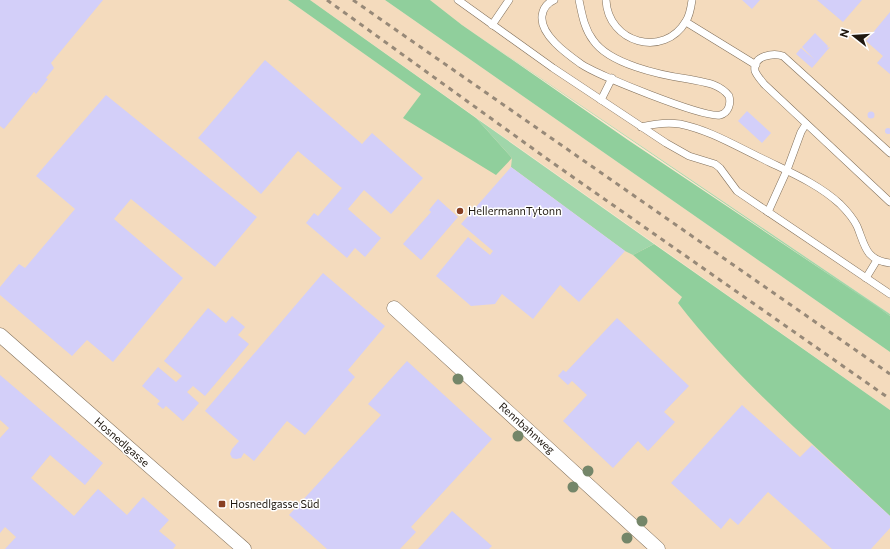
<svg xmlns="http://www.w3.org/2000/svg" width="890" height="549" viewBox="0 0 890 549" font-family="Commissioner,sans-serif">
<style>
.built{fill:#f4dbbd}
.green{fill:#a0d6aa}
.forest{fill:#90cf9c}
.building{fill:#d3cff9}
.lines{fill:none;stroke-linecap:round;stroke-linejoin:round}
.service-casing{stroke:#82705b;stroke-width:8}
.minor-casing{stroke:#82705b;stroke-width:15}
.service{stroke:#fff;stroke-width:7}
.minor{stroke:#fff;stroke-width:14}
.rail{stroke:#978978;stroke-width:3;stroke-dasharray:5 5;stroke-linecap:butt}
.tree{fill:#748669}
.poi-dot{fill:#883f23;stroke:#fff;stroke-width:1.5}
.labels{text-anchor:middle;stroke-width:3;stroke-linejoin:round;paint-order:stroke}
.poi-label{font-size:11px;fill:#1f1810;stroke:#fff;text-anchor:start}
.street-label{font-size:11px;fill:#1f1810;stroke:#fff}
</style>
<rect width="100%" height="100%" fill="#fde8d0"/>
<g class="built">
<polygon points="0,0 288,0 691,284 678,303 890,500 890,549 0,549"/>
<polygon points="310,0 385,0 890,352 890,410"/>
<polygon points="430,0 890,0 890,314 462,25"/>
</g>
<g class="green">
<polygon points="462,25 890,314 890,316"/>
<polygon points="476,118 654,244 633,255 625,251 511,167 512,158"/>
</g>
<g class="forest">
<polygon points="288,0 310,0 476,118 512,158 496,175 403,118 421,94"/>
<polygon points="385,0 430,0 462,25 628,140 879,308 890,316 890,352"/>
<path d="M 654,244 L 890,410 L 890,516 C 818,448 738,381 678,303 L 682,297 L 633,255 Z"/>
</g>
<g class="building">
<polygon points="0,0 103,0 51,63 54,68 46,78 48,79 36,94 34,92 4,129 0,126"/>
<polygon points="742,0 760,0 752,9"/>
<polygon points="817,0 862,0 843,22"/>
<polygon points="890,12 890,74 877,63 883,56 866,41"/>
<polygon points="815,33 828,46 827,48 830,47 812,68 796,54 801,48 815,60 802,47"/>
<polygon points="265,60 362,144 372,133 423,178 391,214 364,190 348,209 381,238 365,257 355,248 347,258 306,223 314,213 318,216 342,188 298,151 261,194 198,138"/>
<polygon points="106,95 257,217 215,267 131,199 114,219 183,278 113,362 87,340 72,356 0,295 0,287 19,264 25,268 75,209 36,176"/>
<polygon points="747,111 771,133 762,143 738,121"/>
<circle cx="871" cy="115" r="3.5"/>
<circle cx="888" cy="131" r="3"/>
<polygon points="511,167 625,251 579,302 560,285 533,319 502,294 495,304 471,306 436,276 468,237 490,255 493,251 461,224"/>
<polygon points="438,199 458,217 421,260 403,244 431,212 429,210"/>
<polygon points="323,273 385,326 348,370 355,377 305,435 287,421 254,461 244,453 241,458 236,459 232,458 230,454 232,449 239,441 205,411"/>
<polygon points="208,308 226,323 232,316 245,327 238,335 249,344 205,396 193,386 187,392 199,403 183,421 166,406 163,409 157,404 160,401 142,386 158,367 176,382 182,376 164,361"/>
<polygon points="617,318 689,386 664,412 675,422 648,451 638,441 613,468 563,421 587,395 572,381 568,385 558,376 563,370 566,372"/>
<polygon points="407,361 492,439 411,527 416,532 400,549 327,549 289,515 381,415 368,404"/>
<polygon points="0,375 103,463 85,485 50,455 31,478 74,516 98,489 127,515 143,497 169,520 159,531 176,545 173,549 5,549 16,537 5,527 0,533 0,438 9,428 0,420"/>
<polygon points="742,405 800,457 812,445 890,516 890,528 871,549 832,549 768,492 738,525 730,518 721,529 671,483"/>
<polygon points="452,511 492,546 489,549 418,549"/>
</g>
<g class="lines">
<g class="service-casing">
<g id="service">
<polyline points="458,0 553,68 666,143 689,156 715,164 720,168 737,191 890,294"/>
<path d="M 554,0 C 547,3 543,8 542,16 C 540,35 567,54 581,64 C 597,75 703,118 720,115 C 729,113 731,103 729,96 C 719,83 703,82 688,79 C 660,75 609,64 593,40 C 584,28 582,14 579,0"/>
<path d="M 606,0 C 608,43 664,59 686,21 C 690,15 691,7 692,0"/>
<polyline points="686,22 756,65"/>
<polyline points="492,25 509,0"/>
<polyline points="601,100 612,78"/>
<path d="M 641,127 C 653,124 667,122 680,124 C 709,130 734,145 761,158 C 789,172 817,183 840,204 C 846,210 853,218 857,226 C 865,245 865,260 890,263"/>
<path d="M 890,153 L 783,56 C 774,53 752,55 755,71 C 757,76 761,80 764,84 L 890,202"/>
<polyline points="768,212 787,170 801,132 806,124"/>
<polyline points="866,278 877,260"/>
</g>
</g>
<g class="minor-casing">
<g id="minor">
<polyline points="394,308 658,549"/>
<polyline points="0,335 244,549"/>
</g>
</g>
<use href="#service" class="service"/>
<use href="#minor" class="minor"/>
<g class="rail">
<polyline points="327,0 550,161 890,399"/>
<polyline points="353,0 890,374"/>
</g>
</g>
<g class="tree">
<circle cx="458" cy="379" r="5.5"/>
<circle cx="518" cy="436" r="5.5"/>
<circle cx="588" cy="471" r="5.5"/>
<circle cx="573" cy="487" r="5.5"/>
<circle cx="642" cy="521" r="5.5"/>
<circle cx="627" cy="538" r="5.5"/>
</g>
<g class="poi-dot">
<circle cx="460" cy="211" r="4"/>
<rect x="218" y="500" width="8" height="8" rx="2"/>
</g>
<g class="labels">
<g class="poi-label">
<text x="468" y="215">HellermannTytonn</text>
<text x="230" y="508">Hosnedlgasse Süd</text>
</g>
<g class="street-label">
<text transform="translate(527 428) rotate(42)" y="4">Rennbahnweg</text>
<text transform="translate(122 442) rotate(41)" y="4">Hosnedlgasse</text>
</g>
</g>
<g transform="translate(854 36) rotate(287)" stroke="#ffffff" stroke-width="3" paint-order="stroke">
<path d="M0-3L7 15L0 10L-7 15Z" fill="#1f1810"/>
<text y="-6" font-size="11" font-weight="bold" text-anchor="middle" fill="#1f1810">N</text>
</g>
</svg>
